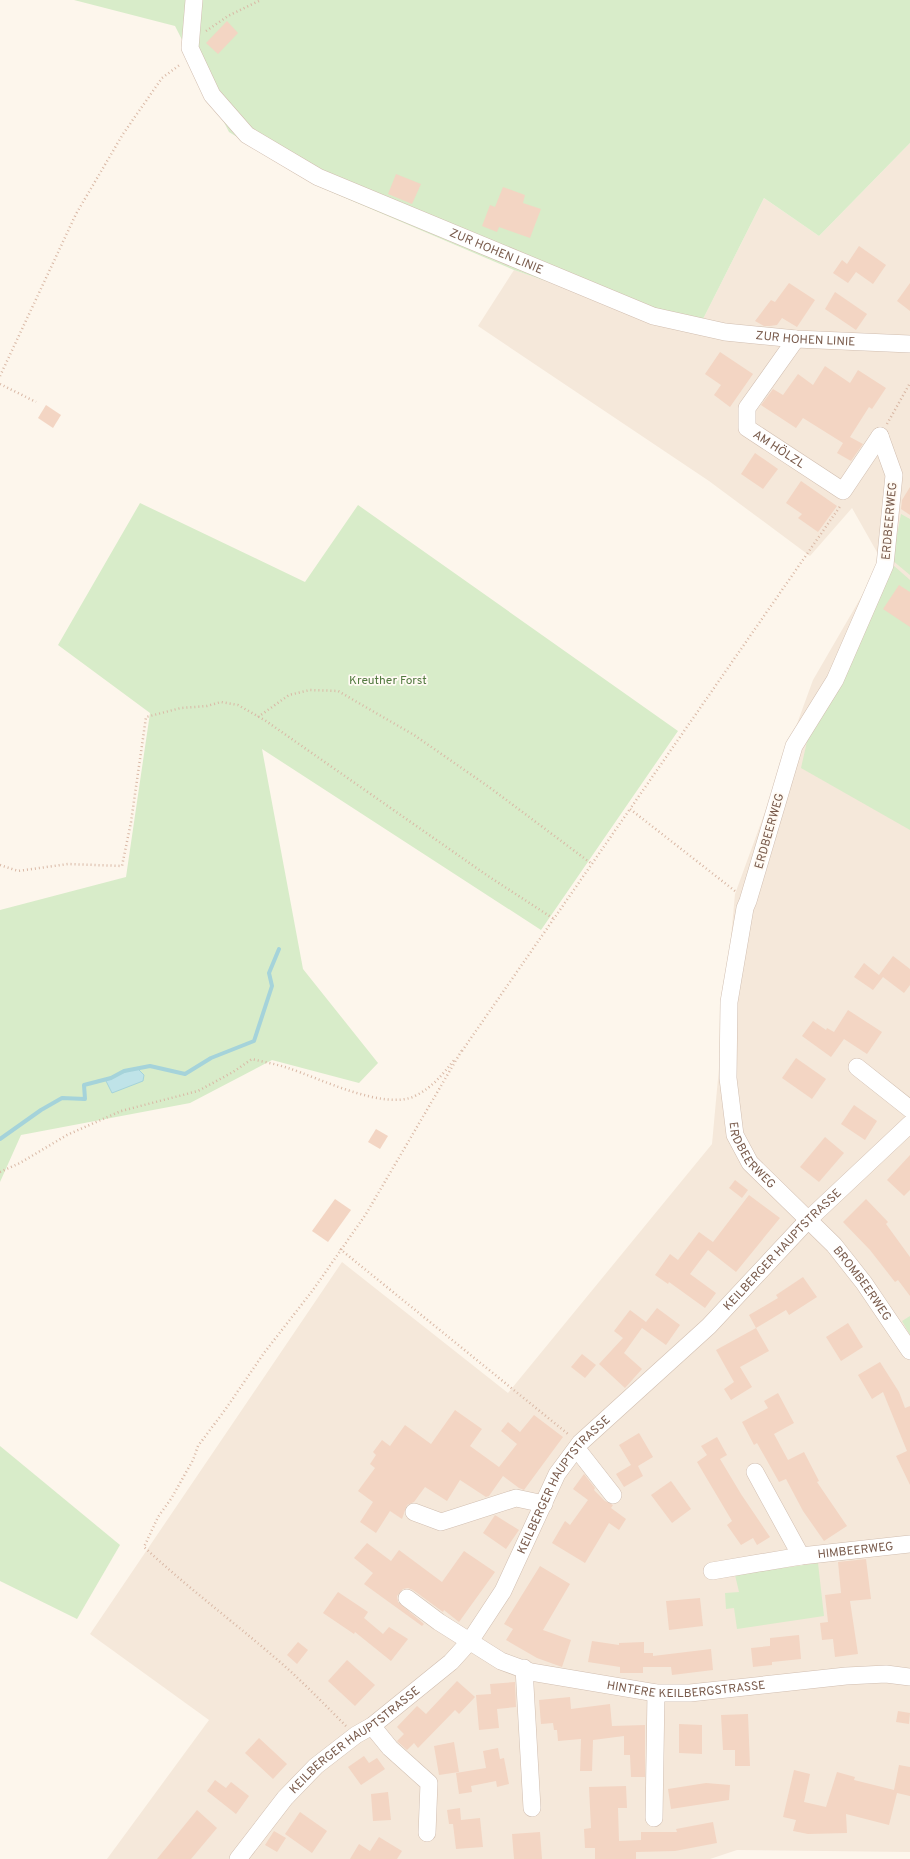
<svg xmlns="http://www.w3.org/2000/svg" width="910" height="1859" viewBox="0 0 910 1859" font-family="Overpass,sans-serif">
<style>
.residential{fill:#f5e8da}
.green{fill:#d8ecc9}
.water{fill:#bfe3e8;stroke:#a5d3da}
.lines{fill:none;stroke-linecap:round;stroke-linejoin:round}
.stream{stroke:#a5d3da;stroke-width:4}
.building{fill:#f3d5c3}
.minor-casing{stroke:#d1beb0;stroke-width:18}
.path{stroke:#d9b8a5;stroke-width:2.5;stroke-dasharray:1 3;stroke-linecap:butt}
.minor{stroke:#fff;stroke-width:17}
.labels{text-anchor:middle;stroke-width:3.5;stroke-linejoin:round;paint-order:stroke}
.street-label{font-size:12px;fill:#7a5c4d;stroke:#fffaf3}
.park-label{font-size:12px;fill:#537a41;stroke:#fffaf3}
</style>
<rect width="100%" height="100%" fill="#fdf6ec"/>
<polygon class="residential" points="910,143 910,1852 737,1850 710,1859 107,1859 209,1720 90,1634 342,1262 508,1393 712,1144 735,894 813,680 882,561 852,508 810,556 709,481 478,326 514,270 696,333 764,198 819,236"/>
<g class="green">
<polygon points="74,0 910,0 910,143 819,236 764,198 696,333 514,270 315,185 229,132 175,26"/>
<polygon points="140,503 305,582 358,505 678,731 541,930 262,749 303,969 378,1063 359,1083 272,1060 190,1103 21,1135 0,1182 0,910 126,877 150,713 58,645"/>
<polygon points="901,514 910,519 910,575 892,560"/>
<polygon points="893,565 910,580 910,830 801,768 808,737"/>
<polygon points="910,1316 910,1335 902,1321"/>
<polygon points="0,1446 120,1545 77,1619 0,1581"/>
<polygon points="818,1563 824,1616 737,1629 734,1608 726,1609 725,1593 739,1592 735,1575"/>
</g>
<polygon class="water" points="137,1068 144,1075 143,1081 112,1093 105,1079"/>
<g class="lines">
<polyline class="stream" points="0,1139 41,1110 62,1098 85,1099 84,1085 111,1078 124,1071 150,1066 185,1074 211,1058 254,1041 272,986 269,973 279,949"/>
</g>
<g class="building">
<polygon points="227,21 238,33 218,54 206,43"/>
<polygon points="396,174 421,184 412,204 388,194"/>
<polygon points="503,187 525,195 523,203 541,209 530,238 499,227 497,232 482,226 490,205 495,207"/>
<polygon points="859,246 886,265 873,284 856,272 848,283 833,273 842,260 847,264"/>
<polygon points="789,283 815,300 797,327 782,318 777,325 770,326 764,326 755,321 771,300 775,302"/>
<polygon points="910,283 910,311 897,301"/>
<polygon points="835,292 867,314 856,330 825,309"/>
<polygon points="720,352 753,374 730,407 714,395 721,385 705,374"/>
<polygon points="825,366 850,383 858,370 886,388 872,409 869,407 850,437 863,444 851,461 837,453 843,443 803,418 796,428 761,405 773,389 783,395 798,374 813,385"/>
<polygon points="46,405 61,415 53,428 38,418"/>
<polygon points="755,453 778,469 763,489 741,474"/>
<polygon points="801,481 837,506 818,532 798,518 802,514 786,503"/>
<polygon points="910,487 910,515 901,509 902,500"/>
<polygon points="899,585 910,592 910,627 883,609"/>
<polygon points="893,956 910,969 910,985 904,993 883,977 873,990 854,977 864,963 879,975"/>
<polygon points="848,1010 882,1032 867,1054 844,1039 831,1057 802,1036 813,1021 826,1030 827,1028 834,1032"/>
<polygon points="796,1058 826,1079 812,1099 782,1078"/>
<polygon points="854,1105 877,1121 865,1140 841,1124"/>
<polygon points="376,1129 388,1136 380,1149 368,1142"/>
<polygon points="825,1137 844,1153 819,1182 800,1167"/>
<polygon points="910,1155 910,1190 904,1196 887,1180"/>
<polygon points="735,1180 748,1190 742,1198 729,1188"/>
<polygon points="749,1195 780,1218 736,1272 708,1250 690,1274 716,1293 705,1308 669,1282 668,1284 655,1275 670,1254 678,1260 699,1232 713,1242"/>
<polygon points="335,1199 351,1210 328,1242 312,1231"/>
<polygon points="866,1199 888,1222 886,1224 910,1257 910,1296 898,1280 895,1282 870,1250 843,1222"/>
<polygon points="803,1277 817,1297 789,1315 786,1310 756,1328 749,1315 778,1298 776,1295"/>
<polygon points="657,1308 680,1325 666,1345 642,1328 624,1353 642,1369 625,1388 599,1364 623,1338 614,1331 630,1310 646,1322"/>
<polygon points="848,1323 863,1347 841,1361 826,1337"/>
<polygon points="756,1328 769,1351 740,1367 752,1387 731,1400 724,1389 734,1382 716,1350"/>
<polygon points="582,1354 596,1365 585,1378 571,1367"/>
<polygon points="880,1362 899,1392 905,1408 910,1406 910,1485 896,1456 907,1451 883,1392 872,1399 858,1375"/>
<polygon points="778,1393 794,1423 774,1434 788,1460 804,1452 819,1481 817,1482 847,1526 824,1541 803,1511 786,1479 779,1482 757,1443 754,1445 742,1422 768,1408 764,1401"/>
<polygon points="455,1410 482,1429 470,1446 499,1467 517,1444 501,1431 508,1422 520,1432 534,1415 563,1437 524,1490 519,1488 503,1476 489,1496 486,1497 460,1480 447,1501 425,1487 414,1502 407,1505 402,1519 390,1511 376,1533 360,1522 373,1502 358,1491 375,1468 370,1464 376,1455 373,1452 382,1440 390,1446 405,1425 431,1444"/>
<polygon points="639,1433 653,1457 638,1466 643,1476 624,1487 616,1474 631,1465 619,1445"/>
<polygon points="717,1437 727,1455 720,1459 741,1494 770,1537 757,1545 753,1538 741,1545 727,1525 732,1521 697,1462 707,1455 701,1446"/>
<polygon points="584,1474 595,1488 594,1490 605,1501 613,1505 611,1508 626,1519 619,1530 609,1523 585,1563 552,1543 565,1521 570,1525 588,1500 573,1489"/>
<polygon points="671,1481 691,1509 672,1523 651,1495"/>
<polygon points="495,1515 519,1530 506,1549 483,1533"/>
<polygon points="367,1543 391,1561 399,1550 442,1582 464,1551 495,1572 459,1622 444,1610 443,1612 413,1590 408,1588 403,1589 397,1596 398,1602 424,1624 422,1626 364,1584 373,1573 354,1558"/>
<polygon points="866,1559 871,1599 850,1601 858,1654 835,1657 833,1639 822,1640 820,1623 828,1622 825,1595 841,1593 838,1562"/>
<polygon points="540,1566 570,1584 543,1630 571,1640 562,1667 537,1658 506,1640 513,1629 504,1624"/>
<polygon points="338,1592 368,1612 364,1618 383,1634 389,1627 408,1639 391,1661 355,1632 354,1634 323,1613"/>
<polygon points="700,1598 703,1626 669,1630 666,1601"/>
<polygon points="799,1635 801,1659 772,1662 772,1665 753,1667 751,1648 770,1646 770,1638"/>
<polygon points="592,1641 619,1645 619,1643 644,1642 644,1653 653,1653 653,1656 711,1649 713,1670 672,1675 671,1667 643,1667 643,1673 620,1673 620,1667 588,1662"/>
<polygon points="298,1642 308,1650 297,1664 287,1655"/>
<polygon points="347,1660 375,1685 355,1706 328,1681"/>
<polygon points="457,1681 475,1697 459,1714 455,1710 418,1748 414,1743 407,1750 397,1741 404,1734 397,1727 417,1706 426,1714"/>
<polygon points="515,1682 516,1707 497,1709 499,1728 479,1730 476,1695 491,1694 490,1684"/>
<polygon points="570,1697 571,1709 610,1704 612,1726 645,1725 645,1777 631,1777 630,1755 624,1755 624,1736 593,1740 592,1771 580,1771 581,1739 558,1741 557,1730 554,1730 553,1723 541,1724 539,1700"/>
<polygon points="898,1711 910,1713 909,1724 896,1722"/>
<polygon points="748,1714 750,1766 735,1766 735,1750 723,1750 721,1715"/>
<polygon points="679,1724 702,1725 702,1754 679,1753"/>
<polygon points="259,1738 287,1764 273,1779 245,1753"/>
<polygon points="454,1742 459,1772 439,1775 434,1746"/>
<polygon points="498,1748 500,1759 504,1758 509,1784 497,1787 496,1781 471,1786 472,1792 459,1794 456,1773 486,1768 483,1751"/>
<polygon points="364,1756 369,1763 377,1758 385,1769 361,1785 348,1767"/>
<polygon points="899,1765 910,1767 910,1796 897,1793 889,1825 846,1814 847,1833 808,1834 793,1831 796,1820 783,1817 794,1770 810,1774 804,1802 826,1807 837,1772 855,1777 854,1780 894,1790"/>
<polygon points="215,1780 226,1788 231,1782 249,1796 236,1814 207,1791"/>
<polygon points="706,1783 730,1785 729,1800 671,1809 668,1789"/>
<polygon points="626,1786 627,1808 618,1808 619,1841 641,1840 641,1832 677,1832 676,1829 713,1822 717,1843 675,1851 636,1852 636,1859 595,1859 595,1848 585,1848 584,1829 591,1828 589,1787"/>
<polygon points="388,1792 391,1820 373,1821 371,1794"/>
<polygon points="460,1808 461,1820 480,1818 483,1847 456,1849 453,1824 449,1824 447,1810"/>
<polygon points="197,1810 217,1828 191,1859 157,1859"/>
<polygon points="300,1812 327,1831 312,1853 285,1834"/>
<polygon points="274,1831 286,1838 277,1852 265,1845"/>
<polygon points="540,1832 542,1859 514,1859 512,1834"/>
<polygon points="379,1837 402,1851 397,1859 350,1859 359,1844 370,1851"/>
</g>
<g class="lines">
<g class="minor-casing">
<g id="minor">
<path id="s1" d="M 194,0 L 190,48 L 212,95 L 247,135 L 318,177 L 653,316 L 725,332 L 796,339 L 910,344"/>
<path id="s2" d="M 796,339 L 747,408 L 747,428 L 843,491 L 880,436"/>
<path id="s3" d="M 880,436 L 894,475 L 885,565 L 835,680 L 794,746 L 748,901 L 745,908 L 729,1002 L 728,1078 L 735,1135 L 750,1163 L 834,1245 L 864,1283 L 910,1351"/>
<polyline points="857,1067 910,1109"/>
<polyline points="577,1449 613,1495"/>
<polyline points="755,1472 801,1556"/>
<polyline points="414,1512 441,1522 516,1498 544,1504"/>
<path id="s4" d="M 712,1571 L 801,1556 L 910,1544"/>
<path id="s5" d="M 407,1598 L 439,1622 L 501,1661 L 531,1672 L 656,1693 L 690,1693 L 846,1676 L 886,1674 L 910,1677"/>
<polyline points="524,1668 532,1808"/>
<polyline points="372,1726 390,1748 429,1783 427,1833"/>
<polyline points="654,1818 656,1693"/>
<path id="s6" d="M 238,1859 L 285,1798 L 316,1766 L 356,1735 L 372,1726 L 451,1662 L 470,1641 L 503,1591 L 557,1474 L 580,1443 L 709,1326 L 808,1220 L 910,1124"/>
</g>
</g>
<g class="path">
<polyline points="206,31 228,16 261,0"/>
<polyline points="0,376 76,214 123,134 162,78 181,64"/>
<polyline points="0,384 36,402"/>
<polyline points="887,424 910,383"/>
<polyline points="258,717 289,695 310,690 338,691 414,735 489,787 592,864"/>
<polyline points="0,865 18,871 68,864 122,866 131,822 146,717 181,708 207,706 221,702 238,705 266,721 488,876 554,919"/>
<polyline points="735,891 630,809 841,505"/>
<polyline points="462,1051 630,809"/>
<path d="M 0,1172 L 20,1163 L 67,1135 L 121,1111 L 198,1091 L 233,1072 L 252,1059 C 264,1062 276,1064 288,1068 C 319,1078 384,1111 415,1096 C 433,1087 442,1075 455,1059"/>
<polyline points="340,1249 568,1434"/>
<path d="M 346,1726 C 324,1704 303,1682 280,1662 C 235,1623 188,1588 144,1547 L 158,1517 L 171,1499 L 193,1460 L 198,1446 L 225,1410 L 264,1353 L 313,1290 L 366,1214 L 462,1050"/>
</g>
<use href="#minor" class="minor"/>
</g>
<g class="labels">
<g class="street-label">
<text dy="4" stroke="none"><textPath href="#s1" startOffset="429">ZUR HOHEN LINIE</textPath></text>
<text dy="4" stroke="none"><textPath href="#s1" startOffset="753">ZUR HOHEN LINIE</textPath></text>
<text dy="4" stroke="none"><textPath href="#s2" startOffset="143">AM HÖLZL</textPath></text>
<text transform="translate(889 521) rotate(-85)" y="4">ERDBEERWEG</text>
<text transform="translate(769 831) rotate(-74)" y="4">ERDBEERWEG</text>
<text dy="4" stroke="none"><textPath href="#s3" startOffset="759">ERDBEERWEG</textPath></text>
<text dy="4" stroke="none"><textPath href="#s6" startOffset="828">KEILBERGER HAUPTSTRASSE</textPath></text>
<text dy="4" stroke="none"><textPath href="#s3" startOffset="930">BROMBEERWEG</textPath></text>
<text dy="4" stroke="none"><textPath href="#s6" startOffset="504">KEILBERGER HAUPTSTRASSE</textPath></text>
<text dy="4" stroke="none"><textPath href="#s4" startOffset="145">HIMBEERWEG</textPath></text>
<text dy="4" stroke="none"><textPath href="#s5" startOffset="302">HINTERE KEILBERGSTRASSE</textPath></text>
<text dy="4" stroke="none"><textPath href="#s6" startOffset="168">KEILBERGER HAUPTSTRASSE</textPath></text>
</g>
<g class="park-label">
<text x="388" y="684">Kreuther Forst</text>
</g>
</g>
</svg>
